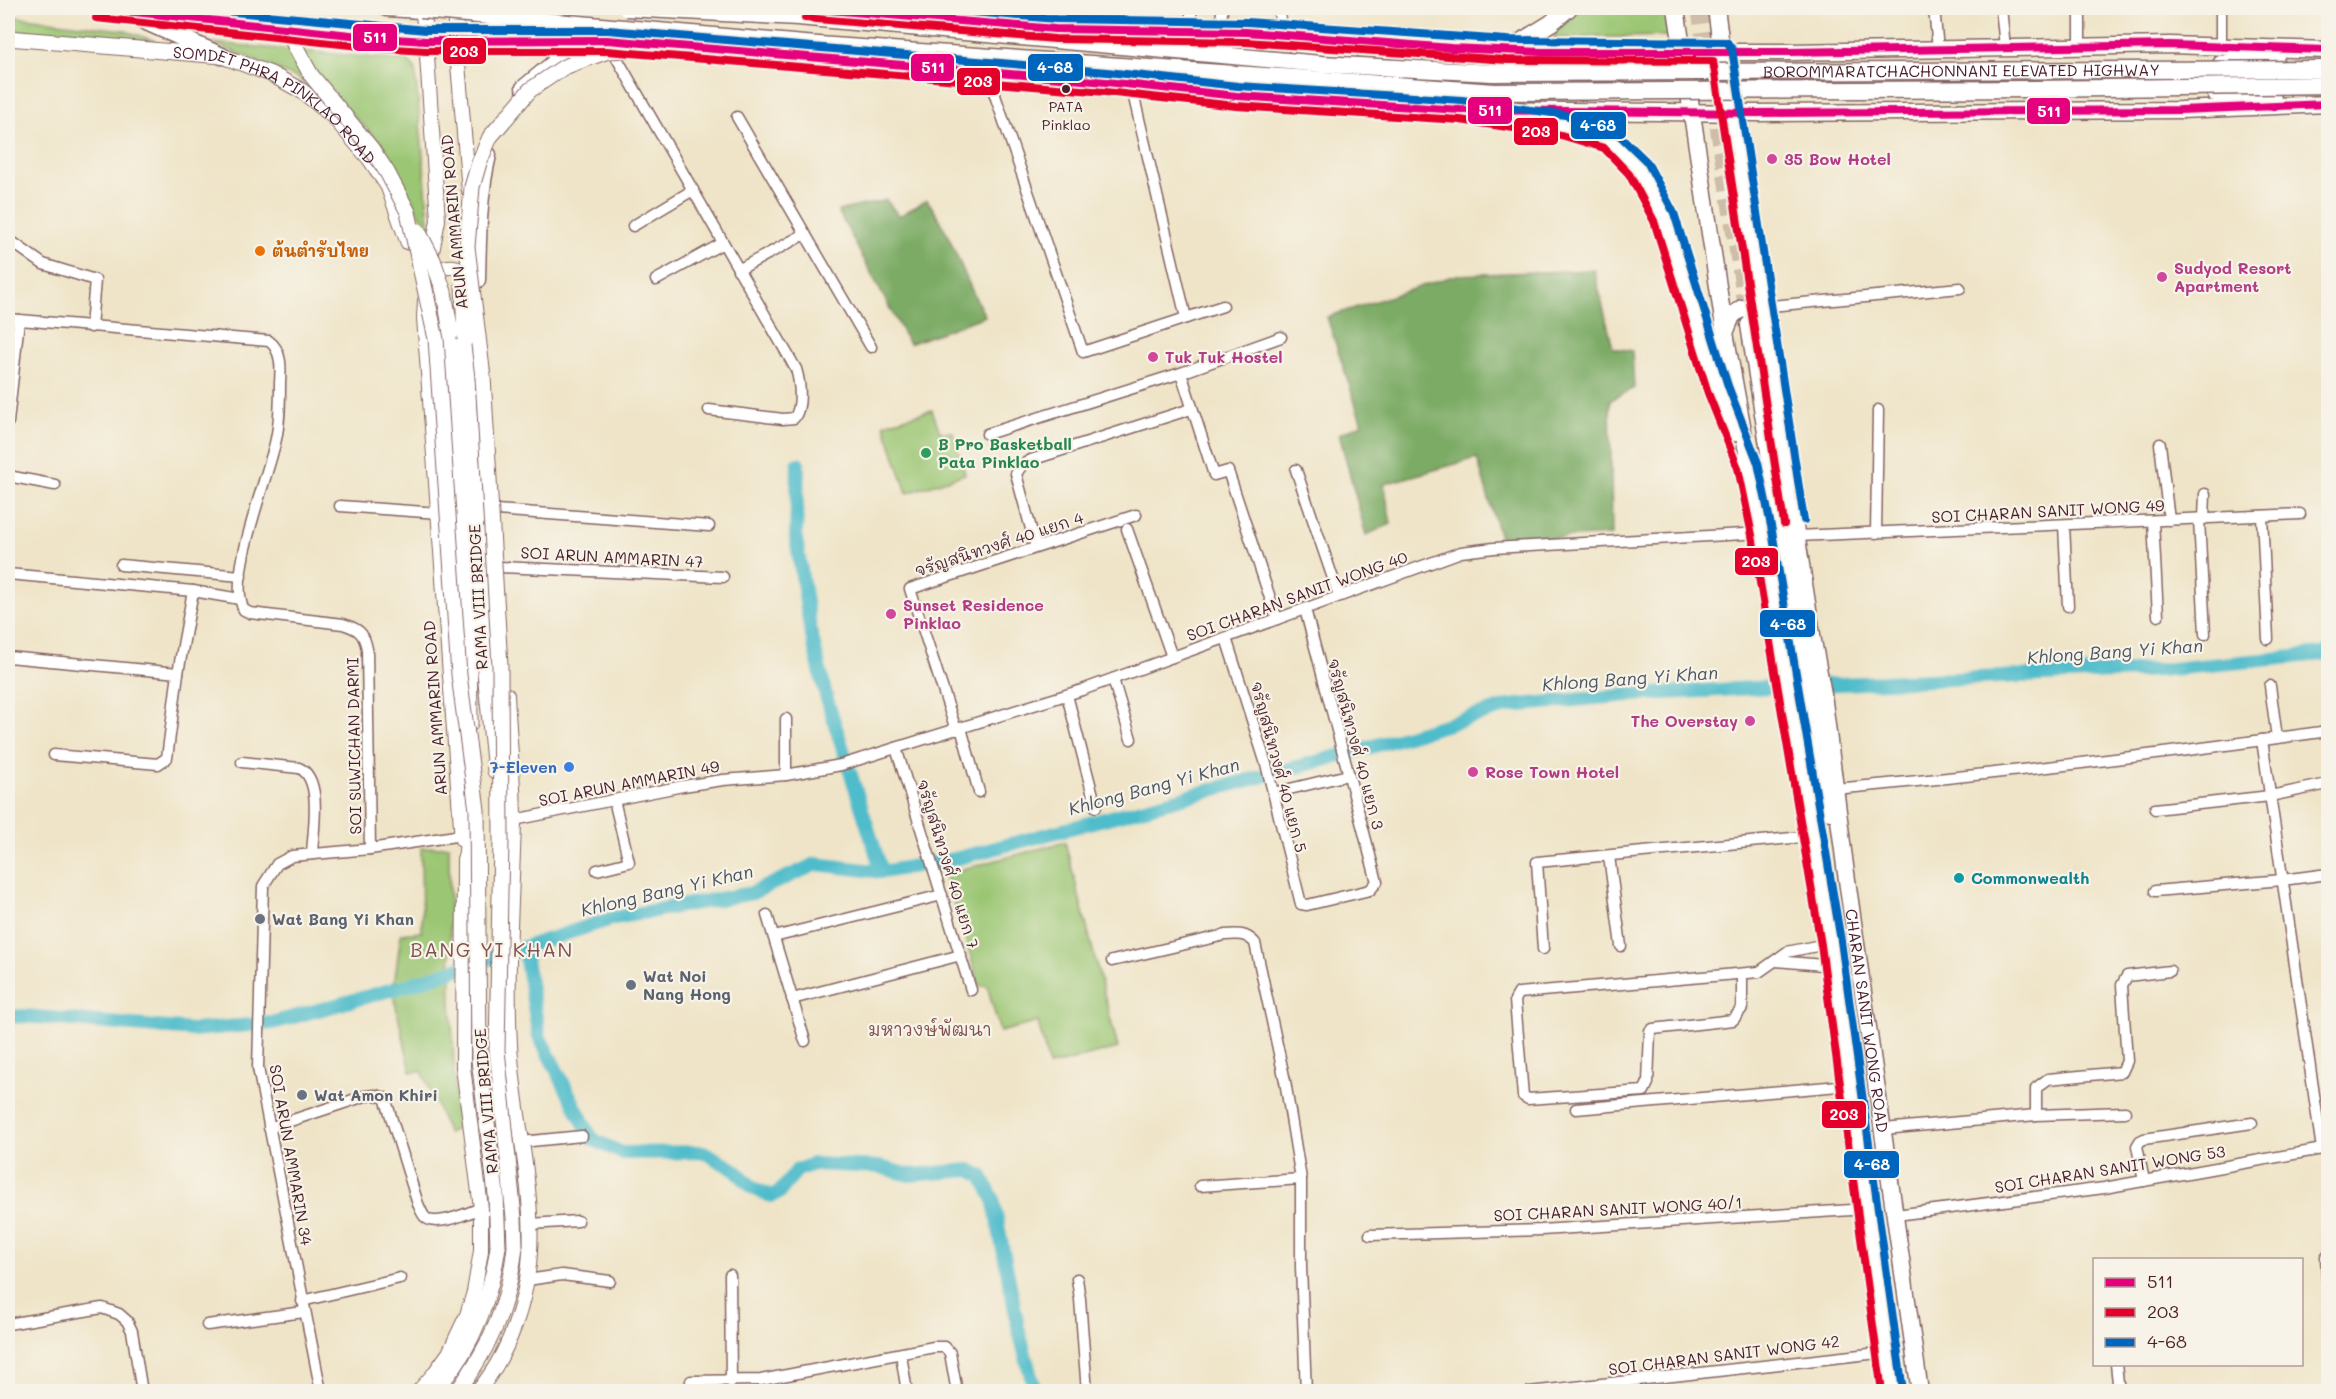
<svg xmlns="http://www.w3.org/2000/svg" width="2336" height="1399" viewBox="0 0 2336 1399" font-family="Mali,'Playpen Sans Thai',sans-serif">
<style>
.green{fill:#9bc673;stroke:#72724f;stroke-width:1.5}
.forest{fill:#7cab65;stroke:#636548;stroke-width:1.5}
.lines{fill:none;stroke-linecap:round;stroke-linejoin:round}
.canal{stroke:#50bccb;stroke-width:14}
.primary-tunnel{stroke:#cebda8;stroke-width:16;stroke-dasharray:16 8;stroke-linecap:butt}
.minor-casing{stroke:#846462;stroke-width:13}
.tertiary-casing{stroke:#846462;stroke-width:16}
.secondary-casing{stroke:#846462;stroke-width:17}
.primary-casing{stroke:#846462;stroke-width:19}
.minor{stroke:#fff;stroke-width:10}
.tertiary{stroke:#fff;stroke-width:14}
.secondary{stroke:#fff;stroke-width:15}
.primary{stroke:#fff;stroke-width:16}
.secondary-bridge-casing{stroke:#846462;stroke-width:17;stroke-linecap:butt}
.primary-bridge-casing{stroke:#846462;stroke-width:19;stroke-linecap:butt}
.secondary-bridge{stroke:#fff;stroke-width:15}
.primary-bridge{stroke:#fff;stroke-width:16}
.bus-1-casing{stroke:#f7f3e8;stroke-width:12}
.bus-2-casing{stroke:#f7f3e8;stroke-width:12}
.bus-3-casing{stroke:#f7f3e8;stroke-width:12}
.bus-1{stroke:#e5007d;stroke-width:8}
.bus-2{stroke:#e4002b;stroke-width:8}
.bus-3{stroke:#0065bd;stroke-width:8}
.bus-dot{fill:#4a1f2b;stroke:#f7f3e8;stroke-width:2}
.hotel-dot{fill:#d1479c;stroke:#f7f3e8;stroke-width:2}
.food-dot{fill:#e8710a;stroke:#f7f3e8;stroke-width:2}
.leisure-dot{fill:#2e9e5b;stroke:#f7f3e8;stroke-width:2}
.shop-dot{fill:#3f7fe0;stroke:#f7f3e8;stroke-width:2}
.culture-dot{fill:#0f9aa8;stroke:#f7f3e8;stroke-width:2}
.worship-dot{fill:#6b7280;stroke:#f7f3e8;stroke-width:2}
.labels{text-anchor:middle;stroke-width:4.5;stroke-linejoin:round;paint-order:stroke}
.bus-label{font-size:14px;fill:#4a1f2b;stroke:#f7f3e8}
.street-label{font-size:16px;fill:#4a1f2b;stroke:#f7f3e8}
.hotel-label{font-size:16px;font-weight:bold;fill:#b23c85;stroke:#f7f3e8;text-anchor:start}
.food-label{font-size:16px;font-weight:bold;fill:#c56008;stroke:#f7f3e8;text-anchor:start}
.leisure-label{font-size:16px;font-weight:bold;fill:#27864d;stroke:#f7f3e8;text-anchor:start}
.shop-label{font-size:16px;font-weight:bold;fill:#366cbe;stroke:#f7f3e8;text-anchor:end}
.culture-label{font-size:16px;font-weight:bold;fill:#0d838f;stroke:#f7f3e8;text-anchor:start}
.worship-label{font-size:16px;font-weight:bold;fill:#5b616d;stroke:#f7f3e8;text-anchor:start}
.water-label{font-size:18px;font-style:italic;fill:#4c5663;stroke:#f7f3e8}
.neighbourhood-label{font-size:18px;fill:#82504f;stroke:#f7f3e8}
.quarter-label{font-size:20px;letter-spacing:1.5px;fill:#82504f;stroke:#f7f3e8}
.line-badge{stroke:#f7f3e8;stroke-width:2}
.badge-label{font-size:16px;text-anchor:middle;font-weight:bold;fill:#fff}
</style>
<rect width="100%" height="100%" fill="#f7f3e8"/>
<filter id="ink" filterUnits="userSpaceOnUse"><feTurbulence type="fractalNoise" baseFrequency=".0167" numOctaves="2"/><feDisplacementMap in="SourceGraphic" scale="12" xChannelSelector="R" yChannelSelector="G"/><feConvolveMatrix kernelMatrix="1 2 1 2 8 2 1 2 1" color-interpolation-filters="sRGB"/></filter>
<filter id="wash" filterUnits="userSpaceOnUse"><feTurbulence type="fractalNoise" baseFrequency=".008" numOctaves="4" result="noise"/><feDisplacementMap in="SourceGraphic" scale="24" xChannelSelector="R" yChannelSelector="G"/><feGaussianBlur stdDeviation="1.35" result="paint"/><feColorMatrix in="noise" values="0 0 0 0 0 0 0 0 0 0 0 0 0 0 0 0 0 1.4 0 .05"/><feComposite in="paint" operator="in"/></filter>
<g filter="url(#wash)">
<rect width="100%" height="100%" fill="#efe4c7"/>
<g class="green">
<polygon points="1581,8 1670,8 1673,36 1554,38 1555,32"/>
<polygon points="8,16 122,30 156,41 8,31"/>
<polygon points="213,43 408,61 415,69 430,232 378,141 346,108 297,78"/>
<polygon points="932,410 940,432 953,432 965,474 907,493 884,424"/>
<polygon points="1065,842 1118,1048 1049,1066 1038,1022 1000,1032 987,985 980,986 944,874"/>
<polygon points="449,846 451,1000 457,1129 448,1133 422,1071 411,1072 393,993 401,934 422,932 421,848"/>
</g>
<g class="forest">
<path d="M 886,200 L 899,216 L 927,200 C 953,235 963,279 985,316 L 909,344 L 838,211 Z"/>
<polygon points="1594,270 1613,348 1632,351 1634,388 1610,400 1612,535 1501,541 1477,458 1384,484 1391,524 1366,535 1339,434 1362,424 1327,317 1456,275"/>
</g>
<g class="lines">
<g class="canal">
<polyline points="798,464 796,538 810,628 826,696 882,872"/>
<polyline points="524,948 539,1036 592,1139 622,1153 704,1152 735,1170 753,1188 771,1196 779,1193 797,1170 813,1164 880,1167 909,1175 970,1170 982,1176 993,1199 1019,1331 1035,1392"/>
<polyline points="8,1017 24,1016 193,1030 272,1023 408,985 614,918 752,893 816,864 882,872 955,859 1357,751 1509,706 1630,695 1772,687 2160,670 2322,654 2328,651"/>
</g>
</g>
</g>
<g filter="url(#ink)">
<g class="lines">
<polyline class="primary-tunnel" points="1699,8 1748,321"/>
<g class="minor-casing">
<g id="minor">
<polyline points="1278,8 1283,35"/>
<polyline points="1934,8 1938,49"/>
<polyline points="2001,8 2005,47"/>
<polyline points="2080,8 2080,46"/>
<polyline points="2221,8 2221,47"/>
<polyline points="1041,27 1041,8"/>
<polyline points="1191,31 1191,8"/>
<polyline points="1221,31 1222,8"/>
<path d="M 611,48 L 796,369 C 800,382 803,407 794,418 L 783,419 L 709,410"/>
<polyline points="987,72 1083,352 1186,318 1131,85"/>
<polyline points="737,117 871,347"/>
<polyline points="633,226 693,190"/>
<polyline points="8,239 43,264 95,280 91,327"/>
<polyline points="738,270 805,234"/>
<polyline points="656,280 723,243"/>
<polyline points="1760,307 1960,288"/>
<polyline points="1186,318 1223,306"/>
<path d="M 8,319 L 269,341 C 282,350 281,369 280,383 C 280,402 280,421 276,439 C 269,475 226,578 244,610 L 250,613 L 343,624 C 359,629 364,633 367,649 L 370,849"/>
<polyline points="8,422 19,320"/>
<polyline points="987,434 1181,373"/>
<polyline points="2160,444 2169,520"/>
<polyline points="1296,470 1339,596"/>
<polyline points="8,476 55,485"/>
<polyline points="340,506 439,513"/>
<polyline points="496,510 709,526"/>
<polyline points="2262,516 2268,639"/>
<polyline points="2199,519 2205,634"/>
<polyline points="2204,519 2205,494"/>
<polyline points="2153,521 2158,616"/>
<polyline points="2064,525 2068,606"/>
<polyline points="1127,529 1172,657"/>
<polyline points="1876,533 1878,410"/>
<polyline points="1797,536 2300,514"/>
<polyline points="1036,547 1016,474 1022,465 1031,460 1191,409"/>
<polyline points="121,565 241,576"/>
<polyline points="499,567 723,577"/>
<polyline points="8,574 193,591 240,599"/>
<polyline points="1277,619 1228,471 1214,475 1181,373 1281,337"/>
<polyline points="1226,638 1266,764 1301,904 1307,905 1370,890 1377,882 1305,609"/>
<polyline points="8,657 178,673"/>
<polyline points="1113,679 1131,739"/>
<polyline points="2270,686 2277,738"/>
<polyline points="1067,695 1096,807"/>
<polyline points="786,719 786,775"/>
<polyline points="961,728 979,792"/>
<polyline points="956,730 910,589 1136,515"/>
<polyline points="2262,740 2322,1149"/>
<polyline points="896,748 971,990"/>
<polyline points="54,755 158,764 167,758 178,673 193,591"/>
<path d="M 242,762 L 299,768 C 323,778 313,831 312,854"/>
<path d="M 1835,789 C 2000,774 2165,754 2328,731"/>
<polyline points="1273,793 1348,775"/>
<polyline points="2155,809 2270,796 2328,784"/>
<polyline points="514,820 683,786 723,780 786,775 841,765 1082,690 1461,552 1494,548 1762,533"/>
<polyline points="1609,856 1621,946"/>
<polyline points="597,870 629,862 614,800"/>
<polyline points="2155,891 2282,880 2328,874"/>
<polyline points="767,915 805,1041"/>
<polyline points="774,937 942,895"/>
<polyline points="1543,949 1537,862 1813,836"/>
<path d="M 1112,961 L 1225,935 C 1237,934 1246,933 1255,943 L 1285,1081 L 1301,1179 L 1301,1267 L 1306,1392"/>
<polyline points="1776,961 1835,966"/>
<polyline points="1742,975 1742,1008 1733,1020 1653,1029 1650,1031 1648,1083 1644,1091 1528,1099 1523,1096 1515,1000 1519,993 1759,972 1787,952 1831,943"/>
<polyline points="792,999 961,955"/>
<polyline points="1576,1109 1850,1085"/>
<polyline points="2036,1115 2036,1088 2048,1079 2122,1072 2127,1061 2122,985 2127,976 2170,971"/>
<path d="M 269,1128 L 365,1096 L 376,1095 L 385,1098 L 388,1107 L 418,1204 C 420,1208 422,1214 425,1217 C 435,1228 468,1213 481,1208"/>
<polyline points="1884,1129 2036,1115 2125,1112"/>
<polyline points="521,1142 582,1136"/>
<polyline points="2144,1181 2137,1146 2140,1141 2144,1139 2252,1123"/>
<polyline points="1200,1186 1301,1179"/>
<polyline points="1896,1215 2104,1188 2328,1148"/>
<polyline points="530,1224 578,1221"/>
<polyline points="1370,1235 1541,1230 1867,1209"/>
<polyline points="2328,1255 2326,1257 2328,1293"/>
<polyline points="730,1275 731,1382"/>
<polyline points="1077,1279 1080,1299 1087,1392"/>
<polyline points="527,1280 562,1275 610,1281"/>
<polyline points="302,1301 400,1278"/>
<polyline points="8,1324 102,1308 119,1314 127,1321 132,1331 142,1392"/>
<polyline points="207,1325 304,1312"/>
<polyline points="902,1361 907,1392"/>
<polyline points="2116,1364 2119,1392"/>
<polyline points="321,1392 258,1068 263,886 277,864 292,856 370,849 462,835"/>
<polyline points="690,1392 691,1381 761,1380 934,1347 945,1347 950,1353 957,1392"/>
<polyline points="1530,1392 1887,1352"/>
</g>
</g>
<g class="tertiary-casing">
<g id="tertiary">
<polyline points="426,41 438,220 430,263"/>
<polyline points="456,41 469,191"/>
<path d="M 431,278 C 444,261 463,265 476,279"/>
<polyline points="425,300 424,318 462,840"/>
<polyline points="418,1392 433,1375 449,1353 467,1315 474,1292 481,1251 481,1208 463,1067 464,859"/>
<path d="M 477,1392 C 509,1355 527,1301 530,1253 C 534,1184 514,1114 510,1045 C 506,971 512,896 514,822 C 514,780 509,737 507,695"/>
</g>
</g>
<g class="secondary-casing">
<g id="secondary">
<polyline points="423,8 426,41"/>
<polyline points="455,8 456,41"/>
<path id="s1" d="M 8,38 L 222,56 L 271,74 L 302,91 L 334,117 L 370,159 L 388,186 L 408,242"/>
<polyline points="451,333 469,623 470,724"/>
<polyline points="465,340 485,672 495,771"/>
<polyline points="505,845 510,881"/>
<polyline points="465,868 471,799"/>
<path d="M 433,1392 C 472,1352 490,1301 498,1247"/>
<path d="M 457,1392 C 492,1343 508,1307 515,1247"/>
</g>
</g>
<g class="primary-casing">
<g id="primary">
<path d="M 97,8 L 379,38 C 471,43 564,36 655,44"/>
<polyline points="387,8 421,10"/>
<polyline points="806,8 1055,29 1246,32 1451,48 1542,52 1790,52 2170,45 2328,50"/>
<polyline points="1676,8 1725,333 1762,533 1831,943 1893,1392"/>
<path id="s2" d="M 1716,8 L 1730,113 L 1813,641 L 1823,694 L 1845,866 L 1920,1392"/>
<polyline points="133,16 222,56"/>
<polyline points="726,50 1106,82 1237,96 1461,110 1756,113 2180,110 2328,104"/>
<polyline points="1507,50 1551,23 1569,8"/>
<polyline points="1297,54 1349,57"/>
<polyline points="2221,64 2276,56"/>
<polyline points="1170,80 1225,81"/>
<polyline points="524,88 583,39"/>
<polyline points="2215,93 2273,98"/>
<path d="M 1532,120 C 1557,124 1585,127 1608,139 C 1658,166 1684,282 1700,334 C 1711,368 1722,401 1735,433"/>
<path d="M 477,280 C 478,238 478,197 488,155"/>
<polyline points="1749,325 1822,787 1830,812"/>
<polyline points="1725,333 1732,316 1742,308 1754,313 1762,326"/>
</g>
</g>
<use href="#minor" class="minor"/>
<use href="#tertiary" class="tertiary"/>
<use href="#secondary" class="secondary"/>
<use href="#primary" class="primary"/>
<g class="secondary-bridge-casing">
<g id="secondary-bridge">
<polyline points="285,8 293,42 311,75 371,148 387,172 408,212 436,339 459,675 477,810 479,1060 496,1194 498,1247"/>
<polyline points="418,231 433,260 444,292 451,333"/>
<polyline points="463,283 465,340"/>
<polyline points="515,1247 514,1218 497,1050 501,841 500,666 483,377 467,247 472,187 479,163 490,137 530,90 564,67 608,51 747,45"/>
</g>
</g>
<g class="primary-bridge-casing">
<g id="primary-bridge">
<path id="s3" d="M 626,8 L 798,17 L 1321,64 L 1492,73 L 2328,69"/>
<polyline points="421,10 804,44 1495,92 2031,89 2328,85"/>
</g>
</g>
<use href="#secondary-bridge" class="secondary-bridge"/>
<use href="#primary-bridge" class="primary-bridge"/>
<g class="bus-1-casing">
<g id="bus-1">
<polyline points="97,8 379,38 426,41 607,40 1106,82 1237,96 1461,110 1756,113 2180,110 2328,104"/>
<polyline points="806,8 1055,29 1246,32 1451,48 1542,52 1790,52 2170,45 2328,50"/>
</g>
</g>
<g class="bus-2-casing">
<g id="bus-2">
<polyline points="96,18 378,48 426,51 607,51 1105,92 1236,106 1460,120 1561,135 1604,148 1629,174 1654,221 1708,393 1738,468 1752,535 1821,945 1882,1392"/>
<polyline points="805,18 1055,39 1246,42 1507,60 1713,61 1784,524"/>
</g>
</g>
<g class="bus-3-casing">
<g id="bus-3">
<polyline points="192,8 426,30 608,30 1107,72 1238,86 1462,100 1565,115 1615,131 1647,162 1674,213 1728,386 1758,463 1772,531 1841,941 1903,1391"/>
<polyline points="925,8 1056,19 1247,22 1507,40 1727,42 1732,49 1804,520"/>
</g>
</g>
<use href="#bus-1" class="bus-1"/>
<use href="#bus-2" class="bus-2"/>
<use href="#bus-3" class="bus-3"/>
</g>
</g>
<circle class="bus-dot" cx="1066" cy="89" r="5"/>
<g class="hotel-dot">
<circle cx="1772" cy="159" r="6"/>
<circle cx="2162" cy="277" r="6"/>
<circle cx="1153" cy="357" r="6"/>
<circle cx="891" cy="614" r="6"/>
<circle cx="1750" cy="721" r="6"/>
<circle cx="1473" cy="772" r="6"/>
</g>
<circle class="food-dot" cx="260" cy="251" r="6"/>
<circle class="leisure-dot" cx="926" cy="453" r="6"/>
<circle class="shop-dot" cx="569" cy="767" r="6"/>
<circle class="culture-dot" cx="1959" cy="878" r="6"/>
<g class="worship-dot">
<circle cx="260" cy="919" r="6"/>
<circle cx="631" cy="985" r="6"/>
<circle cx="302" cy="1095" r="6"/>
</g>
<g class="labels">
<g class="bus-label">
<text x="1066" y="112">PATA<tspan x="1066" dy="18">Pinklao</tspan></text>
</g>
<g class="street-label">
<text dy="6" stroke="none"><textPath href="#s3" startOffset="1338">BOROMMARATCHACHONNANI ELEVATED HIGHWAY</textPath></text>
<text dy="6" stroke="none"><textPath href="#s1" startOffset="284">SOMDET PHRA PINKLAO ROAD</textPath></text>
<text transform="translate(454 222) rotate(-95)" y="6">ARUN AMMARIN ROAD</text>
<text transform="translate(2048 511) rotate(-3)" y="6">SOI CHARAN SANIT WONG 49</text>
<text transform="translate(999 544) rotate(-18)" y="6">จรัญสนิทวงศ์ 40 แยก 4</text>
<text transform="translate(612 557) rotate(3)" y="6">SOI ARUN AMMARIN 47</text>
<text transform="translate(1297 596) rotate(-20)" y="6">SOI CHARAN SANIT WONG 40</text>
<text transform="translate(478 597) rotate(-93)" y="6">RAMA VIII BRIDGE</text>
<text transform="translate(435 708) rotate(-94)" y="6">ARUN AMMARIN ROAD</text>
<text transform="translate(1356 744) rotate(75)" y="6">จรัญสนิทวงศ์ 40 แยก 3</text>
<text transform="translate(354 746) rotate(-91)" y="6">SOI SUWICHAN DARMI</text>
<text transform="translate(1279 767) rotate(75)" y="6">จรัญสนิทวงศ์ 40 แยก 5</text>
<text transform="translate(629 783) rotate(-11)" y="6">SOI ARUN AMMARIN 49</text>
<text transform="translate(948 864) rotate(73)" y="6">จรัญสนิทวงศ์ 40 แยก 7</text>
<text dy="6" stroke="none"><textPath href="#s2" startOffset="1024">CHARAN SANIT WONG ROAD</textPath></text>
<text transform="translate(486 1101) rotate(-95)" y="6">RAMA VIII BRIDGE</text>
<text transform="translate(291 1155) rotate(80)" y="6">SOI ARUN AMMARIN 34</text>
<text transform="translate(2110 1169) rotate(-9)" y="6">SOI CHARAN SANIT WONG 53</text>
<text transform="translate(1618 1209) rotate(-3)" y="6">SOI CHARAN SANIT WONG 40/1</text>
<text transform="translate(1724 1355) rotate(-7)" y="6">SOI CHARAN SANIT WONG 42</text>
</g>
<g class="hotel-label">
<text x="1784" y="165">35 Bow Hotel</text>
<text x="2174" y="274">Sudyod Resort<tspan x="2174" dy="18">Apartment</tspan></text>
<text x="1165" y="363">Tuk Tuk Hostel</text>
<text x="903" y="611">Sunset Residence<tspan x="903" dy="18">Pinklao</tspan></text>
<text x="1738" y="727" text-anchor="end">The Overstay</text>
<text x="1485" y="778">Rose Town Hotel</text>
</g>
<g class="food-label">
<text x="272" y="257">ต้นตำรับไทย</text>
</g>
<g class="leisure-label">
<text x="938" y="450">B Pro Basketball<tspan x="938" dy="18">Pata Pinklao</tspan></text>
</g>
<g class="shop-label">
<text x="557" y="773">7-Eleven</text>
</g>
<g class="culture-label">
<text x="1971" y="884">Commonwealth</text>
</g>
<g class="worship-label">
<text x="272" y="925">Wat Bang Yi Khan</text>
<text x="643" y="982">Wat Noi<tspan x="643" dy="18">Nang Hong</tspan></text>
<text x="314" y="1101">Wat Amon Khiri</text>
</g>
<g class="water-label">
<text transform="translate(2115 652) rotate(-4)" y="6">Khlong Bang Yi Khan</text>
<text transform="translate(1630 679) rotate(-4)" y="6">Khlong Bang Yi Khan</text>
<text transform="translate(1154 787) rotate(-15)" y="6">Khlong Bang Yi Khan</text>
<text transform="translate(667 891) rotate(-13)" y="6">Khlong Bang Yi Khan</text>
</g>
<g class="neighbourhood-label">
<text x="930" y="1036">มหาวงษ์พัฒนา</text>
</g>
<g class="quarter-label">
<text x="492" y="957">BANG YI KHAN</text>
</g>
</g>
<g class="line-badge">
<rect x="352" y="23" width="46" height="29" rx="6" fill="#e5007d"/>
<rect x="442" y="37" width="45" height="28" rx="6" fill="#e4002b"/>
<rect x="910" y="53" width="45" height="29" rx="6" fill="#e5007d"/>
<rect x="1027" y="53" width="57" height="29" rx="6" fill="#0065bd"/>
<rect x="956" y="67" width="45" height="29" rx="6" fill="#e4002b"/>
<rect x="1467" y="96" width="46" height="29" rx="6" fill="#e5007d"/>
<rect x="2026" y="97" width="45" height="28" rx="6" fill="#e5007d"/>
<rect x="1570" y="111" width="57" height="29" rx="6" fill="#0065bd"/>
<rect x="1513" y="117" width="46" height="29" rx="6" fill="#e4002b"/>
<rect x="1734" y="547" width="45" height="29" rx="6" fill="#e4002b"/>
<rect x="1759" y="609" width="57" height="29" rx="6" fill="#0065bd"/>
<rect x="1821" y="1100" width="46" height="29" rx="6" fill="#e4002b"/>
<rect x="1843" y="1150" width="57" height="29" rx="6" fill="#0065bd"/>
</g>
<g class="badge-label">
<text x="375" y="43">511</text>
<text x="464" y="57">203</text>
<text x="933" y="73">511</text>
<text x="1055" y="73">4-68</text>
<text x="978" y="87">203</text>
<text x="1490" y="116">511</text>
<text x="2049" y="117">511</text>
<text x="1598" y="131">4-68</text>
<text x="1536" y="137">203</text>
<text x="1756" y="567">203</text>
<text x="1788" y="630">4-68</text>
<text x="1844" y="1120">203</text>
<text x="1872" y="1170">4-68</text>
</g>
<rect width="2336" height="1399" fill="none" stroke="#f7f3e8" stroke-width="30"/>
<rect x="2093" y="1258" width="210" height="108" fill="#f7f3e8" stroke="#b29e9c" stroke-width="1.5"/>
<rect x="2105" y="1278" width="30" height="9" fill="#e5007d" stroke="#b29e9c" stroke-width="1.5"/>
<text x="2147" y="1288" font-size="18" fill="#4a1f2b">511</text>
<rect x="2105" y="1308" width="30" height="9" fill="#e4002b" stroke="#b29e9c" stroke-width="1.5"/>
<text x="2147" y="1318" font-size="18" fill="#4a1f2b">203</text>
<rect x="2105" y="1338" width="30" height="9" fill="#0065bd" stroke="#b29e9c" stroke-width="1.5"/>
<text x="2147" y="1348" font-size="18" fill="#4a1f2b">4-68</text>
</svg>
